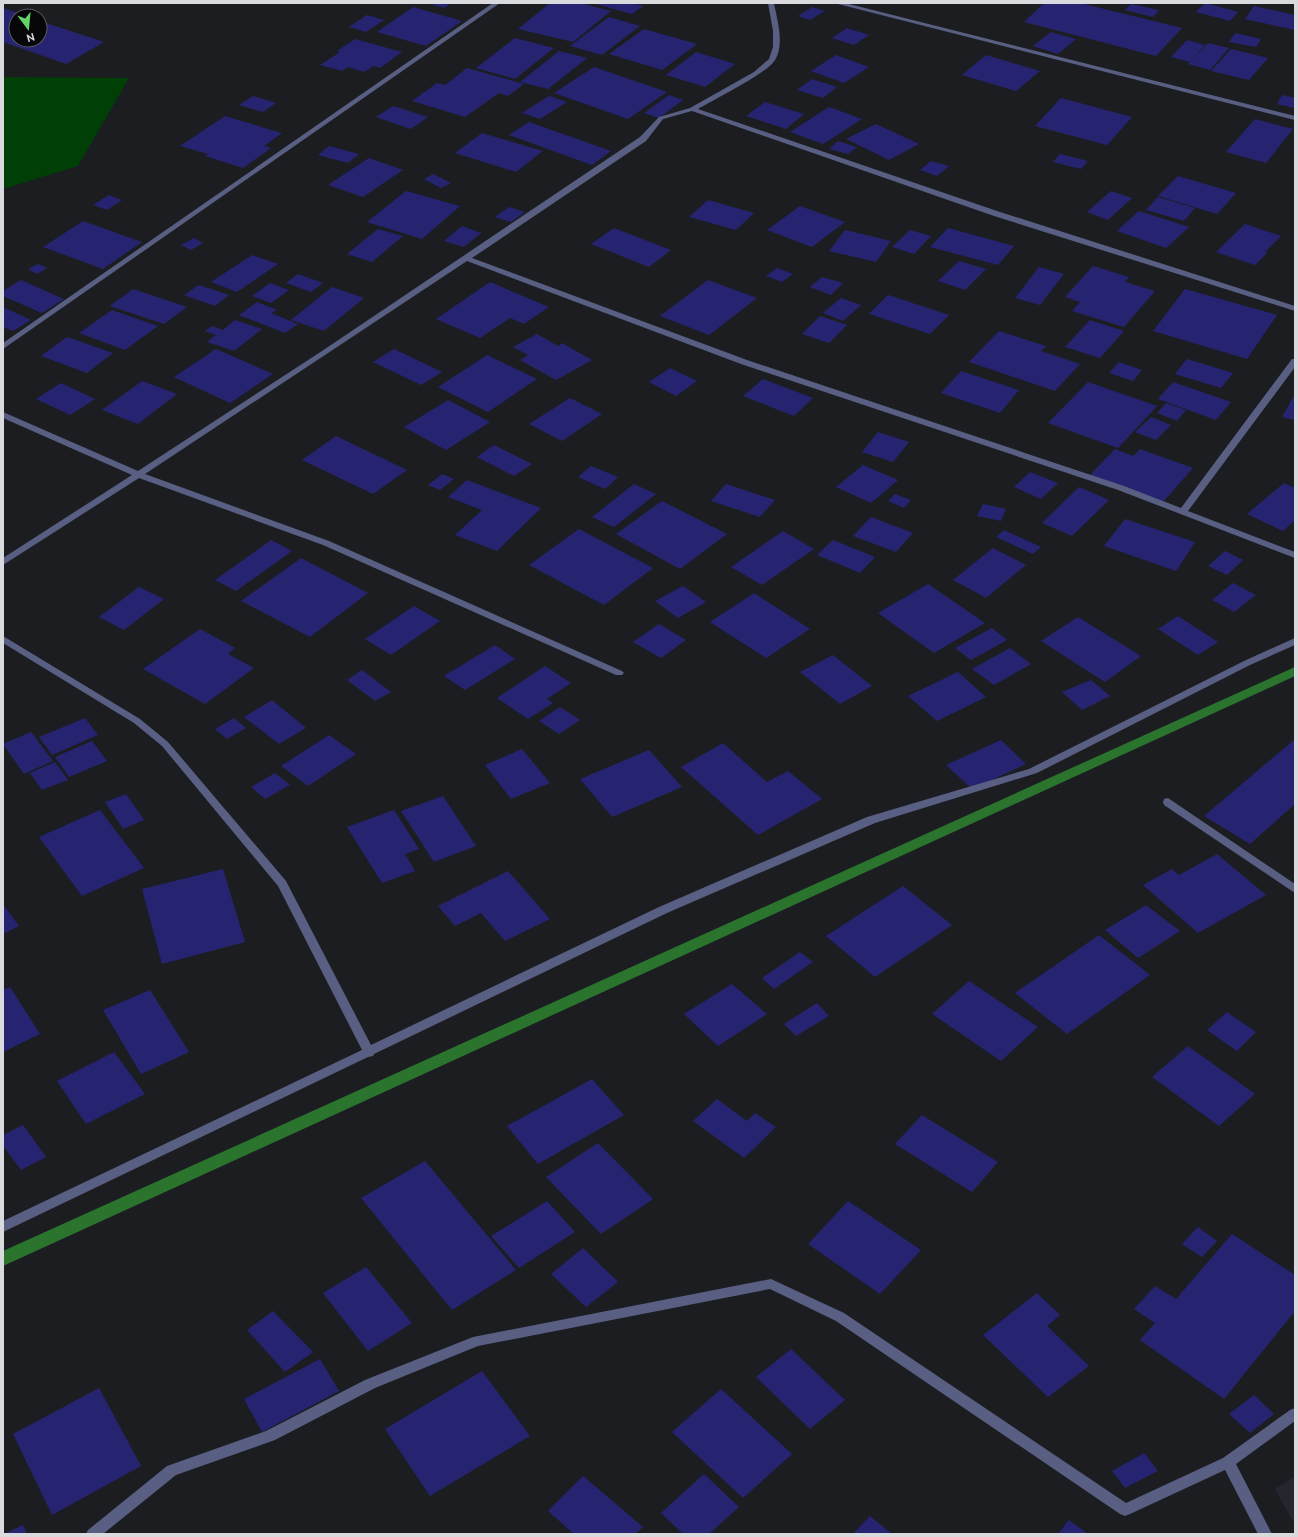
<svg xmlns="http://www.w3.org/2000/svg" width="1298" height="1537" viewBox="0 0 1298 1537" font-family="Ubuntu,sans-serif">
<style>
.built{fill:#242630}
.green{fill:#003f05}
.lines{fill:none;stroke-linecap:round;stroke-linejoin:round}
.stream{fill:#2b742e;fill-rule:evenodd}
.building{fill:#262470}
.minor{fill:#595f82;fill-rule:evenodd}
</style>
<rect width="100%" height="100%" fill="#1c1d21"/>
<polygon class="built" points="1295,1476 1295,1525 1275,1489"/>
<polygon class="green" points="3,77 129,78 78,166 3,189"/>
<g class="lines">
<polygon class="stream" points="1295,667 1295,676 3,1266 3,1251"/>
</g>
<g class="building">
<polygon points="428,3 451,3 444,8"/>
<polygon points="550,3 580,3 611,11 573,42 518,29"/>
<polygon points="592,3 633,3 643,6 632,14"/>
<polygon points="1044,3 1080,3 1182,28 1156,56 1024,22"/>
<polygon points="1205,3 1238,12 1230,21 1196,12"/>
<polygon points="1131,4 1159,10 1153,17 1125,10"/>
<polygon points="1254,6 1295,15 1295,30 1245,19"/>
<polygon points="413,7 462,21 426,46 377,32"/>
<polygon points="812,7 825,11 810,20 798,16"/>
<polygon points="3,8 26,16 16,16 16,40 40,40 40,21 104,42 66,64 3,42"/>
<polygon points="367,15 384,20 366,32 349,27"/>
<polygon points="609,17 640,26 602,55 570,46"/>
<polygon points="847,28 869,35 854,45 832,38"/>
<polygon points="644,29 697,44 662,70 609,54"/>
<polygon points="1051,32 1076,39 1058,54 1033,46"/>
<polygon points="1235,33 1261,39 1256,47 1229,42"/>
<polygon points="515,38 554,48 515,79 476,68"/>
<polygon points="355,39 402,52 380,68 374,66 364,72 348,67 342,71 320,65 340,52 337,51"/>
<polygon points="1187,40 1205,45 1190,62 1171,57"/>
<polygon points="1208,43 1229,48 1210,70 1188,64"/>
<polygon points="1231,49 1268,58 1249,80 1211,71"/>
<polygon points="559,51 587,58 548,89 520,82"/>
<polygon points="696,52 735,64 705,87 666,75"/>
<polygon points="836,55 869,67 844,83 811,71"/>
<polygon points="986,55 1040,71 1016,91 962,75"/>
<polygon points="594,67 667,92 628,119 554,93"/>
<polygon points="467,68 524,84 508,96 499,93 465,117 412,101 437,83 445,85"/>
<polygon points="812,79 837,87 823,98 797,90"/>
<polygon points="669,95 683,100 659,118 644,113"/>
<polygon points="1282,95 1295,98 1295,108 1277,104"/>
<polygon points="253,96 276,103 263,112 239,105"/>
<polygon points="549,96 567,102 540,119 522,113"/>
<polygon points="1061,98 1132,117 1107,145 1035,126"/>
<polygon points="765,102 804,114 786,129 746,116"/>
<polygon points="393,106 428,117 411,129 376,117"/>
<polygon points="829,107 862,119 823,144 790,132"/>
<polygon points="225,116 282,133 264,146 271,148 243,168 205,156 208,154 180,146"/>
<polygon points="1255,119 1293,129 1266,163 1226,152"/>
<polygon points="529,122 611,151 592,165 509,135"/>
<polygon points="876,124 919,144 889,160 846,139"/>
<polygon points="482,133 543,151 516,172 455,153"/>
<polygon points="838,141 857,147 848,154 829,149"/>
<polygon points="329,146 359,154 348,163 318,155"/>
<polygon points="1060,154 1088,161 1081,169 1053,162"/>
<polygon points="369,158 403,170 363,197 328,185"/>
<polygon points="931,161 949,166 937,176 920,170"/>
<polygon points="433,174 451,183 441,188 424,179"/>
<polygon points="1178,176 1236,193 1217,214 1158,196"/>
<polygon points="406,191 460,206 422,239 367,222"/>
<polygon points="1111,191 1132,198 1108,220 1087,212"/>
<polygon points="109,195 122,200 107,210 93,205"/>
<polygon points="1158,197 1195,208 1184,221 1146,210"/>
<polygon points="708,200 754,213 736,230 689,217"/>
<polygon points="800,206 845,222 812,247 767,230"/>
<polygon points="509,207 525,212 511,222 495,217"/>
<polygon points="1139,211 1189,227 1166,248 1117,231"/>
<polygon points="83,221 142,242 103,269 43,247"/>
<polygon points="1245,224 1281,236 1265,252 1267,253 1255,265 1216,252"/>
<polygon points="462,226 481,233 464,247 444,241"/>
<polygon points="614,228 671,250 649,267 591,244"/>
<polygon points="948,228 1014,246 998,265 930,247"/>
<polygon points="378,229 403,236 372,262 347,254"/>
<polygon points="845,230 891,241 876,262 829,251"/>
<polygon points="910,230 931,236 914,254 892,247"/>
<polygon points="194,238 203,243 191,250 181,245"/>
<polygon points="252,255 278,264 237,292 211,282"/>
<polygon points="959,261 986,269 965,290 938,281"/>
<polygon points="38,264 47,268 37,274 28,269"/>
<polygon points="1093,266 1129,277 1125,282 1155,291 1124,327 1072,311 1080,302 1065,297"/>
<polygon points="1039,267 1064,274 1040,305 1015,298"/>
<polygon points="777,268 793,274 782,282 766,276"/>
<polygon points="298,274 323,283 311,292 286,283"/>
<polygon points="822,277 843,283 831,295 810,287"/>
<polygon points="21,280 64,299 42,313 3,296 3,291"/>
<polygon points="708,280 757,298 709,335 660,316"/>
<polygon points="490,282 549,307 524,324 510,318 480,338 436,319"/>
<polygon points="270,283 289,290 271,303 252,296"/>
<polygon points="199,285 229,295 215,306 184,295"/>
<polygon points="332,287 364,298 324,331 291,320"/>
<polygon points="133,289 187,307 164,324 110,306"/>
<polygon points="1185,289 1277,315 1247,359 1153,331"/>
<polygon points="888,295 949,315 930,334 869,314"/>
<polygon points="841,298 861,305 843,321 823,313"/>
<polygon points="257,302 277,310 271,313 298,324 285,333 239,315"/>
<polygon points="3,307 31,320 13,331 3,327"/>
<polygon points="112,310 158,326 125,350 79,333"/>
<polygon points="820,316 847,325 829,343 802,334"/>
<polygon points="235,320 262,329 234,351 207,342 216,335 205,331 212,326 223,330"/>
<polygon points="1090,320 1124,331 1100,358 1065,347"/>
<polygon points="999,331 1046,346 1041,351 1080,364 1055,391 969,362"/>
<polygon points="537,334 558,346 562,343 592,360 556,380 520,360 528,355 513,347"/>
<polygon points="67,337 113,353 87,373 41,356"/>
<polygon points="216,349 273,374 230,403 174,377"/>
<polygon points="394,349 442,372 421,385 373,362"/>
<polygon points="487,355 537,379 488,412 438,387"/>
<polygon points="1187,359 1233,373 1221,388 1175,374"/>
<polygon points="1119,362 1142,370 1133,381 1109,373"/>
<polygon points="670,368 697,381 676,396 649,382"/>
<polygon points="961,371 1019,390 1000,413 941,393"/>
<polygon points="763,379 813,398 794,416 743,396"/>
<polygon points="142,381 177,394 138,424 102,410"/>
<polygon points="1088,382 1157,406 1118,448 1048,423"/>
<polygon points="1173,382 1231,402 1216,420 1158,399"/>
<polygon points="61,383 95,399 70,415 36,399"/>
<polygon points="1295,394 1295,420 1282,417"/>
<polygon points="570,398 602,414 562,441 529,424"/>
<polygon points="448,400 490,422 446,450 404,427"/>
<polygon points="1166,403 1186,410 1177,421 1157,413"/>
<polygon points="1151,417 1171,425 1156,440 1135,432"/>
<polygon points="878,432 909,442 893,462 862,452"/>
<polygon points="336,436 407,470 373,494 302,460"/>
<polygon points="494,445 532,464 514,476 477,457"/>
<polygon points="1115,449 1133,456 1140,449 1193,468 1163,502 1090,475"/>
<polygon points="863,465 898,480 871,503 836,487"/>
<polygon points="591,466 618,477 605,489 578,477"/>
<polygon points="1030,472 1058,483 1041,499 1014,487"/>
<polygon points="442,474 454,479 440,490 428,485"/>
<polygon points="467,480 541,508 497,551 455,535 482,510 448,497"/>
<polygon points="1284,483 1295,488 1295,520 1283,531 1247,514"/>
<polygon points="634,484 656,494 614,527 592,517"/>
<polygon points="726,484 775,500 760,517 711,501"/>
<polygon points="1079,487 1109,500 1072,536 1042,523"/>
<polygon points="895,494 911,500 904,508 888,501"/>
<polygon points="662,501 727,534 680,569 616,534"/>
<polygon points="983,504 1006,509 1001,521 977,516"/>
<polygon points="871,517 913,533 896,552 853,536"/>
<polygon points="1125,519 1195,542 1176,571 1104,546"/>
<polygon points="579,529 653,568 604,605 529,565"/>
<polygon points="1004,530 1041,547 1033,554 996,537"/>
<polygon points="783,531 814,549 762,585 731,567"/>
<polygon points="271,540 292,551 236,591 215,580"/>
<polygon points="833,540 875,557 860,573 817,555"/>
<polygon points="993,548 1026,565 986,598 953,580"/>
<polygon points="1225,551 1243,560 1227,575 1208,566"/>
<polygon points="301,558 368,593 310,637 241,601"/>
<polygon points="1233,583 1256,595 1234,612 1212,600"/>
<polygon points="928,584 985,623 934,653 878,613"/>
<polygon points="683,586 706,602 678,618 655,601"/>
<polygon points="139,587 164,599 124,630 99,617"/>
<polygon points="754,593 810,629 766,658 710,622"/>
<polygon points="414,606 440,621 391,655 365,639"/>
<polygon points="1178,616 1218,642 1198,655 1158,629"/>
<polygon points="1078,617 1141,656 1105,682 1041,641"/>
<polygon points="659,624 686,640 661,658 633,642"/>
<polygon points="992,628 1007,640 971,660 955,648"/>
<polygon points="200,629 235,648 228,654 254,668 205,704 143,669"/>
<polygon points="495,645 515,659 465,690 444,676"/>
<polygon points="1010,648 1031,664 994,685 972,669"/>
<polygon points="833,655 872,686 840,704 800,672"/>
<polygon points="545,666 571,683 547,699 553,703 528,719 497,698"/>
<polygon points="362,670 391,692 375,701 347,680"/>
<polygon points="958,672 986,697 937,721 908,696"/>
<polygon points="1091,680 1110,696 1082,710 1062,692"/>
<polygon points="272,700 306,728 279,744 244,717"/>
<polygon points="560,707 580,720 559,734 539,721"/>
<polygon points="85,718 98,735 52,755 39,737"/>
<polygon points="234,718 246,728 227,739 215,729"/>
<polygon points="31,732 53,761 24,774 3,744"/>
<polygon points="329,735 356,754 308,786 281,766"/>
<polygon points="1295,739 1295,804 1250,844 1204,816"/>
<polygon points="1001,740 1026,764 972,789 946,765"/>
<polygon points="92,741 107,761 69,777 55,757"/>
<polygon points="723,743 767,782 788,771 822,799 758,835 681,767"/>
<polygon points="522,749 550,783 511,799 485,765"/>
<polygon points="649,750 682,787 612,817 580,779"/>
<polygon points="55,762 68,780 42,790 30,773"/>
<polygon points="275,773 290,785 265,799 251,787"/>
<polygon points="126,794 144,820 123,829 105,802"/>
<polygon points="443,796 476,846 434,862 401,811"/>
<polygon points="100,810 144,868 82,896 39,837"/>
<polygon points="394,810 419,849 405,854 415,871 382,883 347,827"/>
<polygon points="1217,854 1266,895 1198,933 1143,885 1172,869 1179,875"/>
<polygon points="223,869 245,942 162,964 142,889"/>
<polygon points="508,871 550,919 505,941 481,913 455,926 438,906"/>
<polygon points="903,886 952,925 875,977 826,936"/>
<polygon points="3,904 19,926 3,934"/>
<polygon points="1146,905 1180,931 1138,958 1105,930"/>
<polygon points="1099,935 1150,975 1067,1034 1015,993"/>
<polygon points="800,952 813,962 774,989 762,978"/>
<polygon points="969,981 1038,1027 1001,1061 932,1014"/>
<polygon points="732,984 767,1014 718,1046 684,1014"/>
<polygon points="10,987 40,1034 3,1052 3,990"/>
<polygon points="150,990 189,1052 141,1074 103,1010"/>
<polygon points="817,1003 829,1016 796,1036 784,1024"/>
<polygon points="1227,1012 1256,1032 1237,1051 1207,1030"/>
<polygon points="1188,1046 1255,1094 1219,1126 1152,1077"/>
<polygon points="114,1052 145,1094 86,1124 57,1081"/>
<polygon points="592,1079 624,1115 538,1164 507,1126"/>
<polygon points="717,1099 747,1121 755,1113 776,1127 744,1158 693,1121"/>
<polygon points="922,1115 998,1162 972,1192 895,1144"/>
<polygon points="23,1125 46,1157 21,1170 3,1146 3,1135"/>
<polygon points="598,1143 653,1199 601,1234 546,1177"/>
<polygon points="425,1161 516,1270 452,1310 361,1198"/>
<polygon points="547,1201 575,1232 519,1268 491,1236"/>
<polygon points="848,1201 921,1250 880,1294 808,1244"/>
<polygon points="1198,1227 1217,1241 1202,1257 1182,1244"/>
<polygon points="1232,1234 1295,1275 1295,1311 1224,1399 1140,1340 1155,1323 1134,1309 1155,1286 1176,1299"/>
<polygon points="583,1248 618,1282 586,1307 551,1274"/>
<polygon points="366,1267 412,1323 368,1351 323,1293"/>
<polygon points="1037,1293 1060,1315 1047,1326 1089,1366 1048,1397 983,1335"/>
<polygon points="273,1311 313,1352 285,1372 247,1330"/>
<polygon points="791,1349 845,1400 810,1429 756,1377"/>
<polygon points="320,1359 339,1391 262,1432 244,1399"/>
<polygon points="482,1371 530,1436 430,1496 385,1429"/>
<polygon points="99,1388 141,1466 52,1515 13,1434"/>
<polygon points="721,1389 792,1454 743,1498 672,1432"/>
<polygon points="1254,1395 1274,1414 1250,1433 1229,1414"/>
<polygon points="1144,1453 1158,1471 1125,1488 1112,1471"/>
<polygon points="704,1474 739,1507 709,1534 683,1534 661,1513"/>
<polygon points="583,1476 643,1527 635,1534 574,1534 548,1511"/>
<polygon points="870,1516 892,1534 853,1534"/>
<polygon points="1069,1520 1088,1534 1058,1534"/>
<polygon points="23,1525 27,1534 4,1534"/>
</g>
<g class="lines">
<g class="minor">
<polygon points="493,3 500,3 3,349 3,343"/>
<path d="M 768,3 L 774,3 C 777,20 785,44 775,60 C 768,73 713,100 698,109 L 1000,212 L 1295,306 L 1295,311 L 994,216 L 692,111 L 663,119 L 646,141 L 472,258 L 747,360 L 1124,486 L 1181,508 L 1292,359 L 1295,359 L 1295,367 L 1188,511 L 1295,552 L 1295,558 L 1118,490 L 741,364 L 467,261 L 145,474 L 329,541 L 622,671 L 624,673 L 622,675 L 616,675 L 323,545 L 139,478 L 3,565 L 3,558 L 132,475 L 3,418 L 3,412 L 138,471 L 322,351 L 640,137 L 659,117 L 690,108 L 754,72 L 769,59 L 773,47 L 773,31 Z"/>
<polygon points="834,3 845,3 1295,116 1295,120"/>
<polygon points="3,636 140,719 168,742 286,881 371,1045 659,907 867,817 1029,769 1244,661 1295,638 1295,645 1250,665 1037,773 875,823 667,913 374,1054 373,1056 368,1057 3,1232 3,1221 362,1050 278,886 162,746 134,723 3,643"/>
<polygon points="1168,798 1295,884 1295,893 1164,805 1163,802 1164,799"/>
<polygon points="771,1279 844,1313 1126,1503 1223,1458 1290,1410 1295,1408 1295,1421 1236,1464 1272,1534 1258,1534 1225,1470 1130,1514 1125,1516 1120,1514 836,1321 770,1289 478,1346 375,1388 275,1440 176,1475 103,1534 86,1534 88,1530 167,1466 266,1431 365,1380 473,1337"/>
</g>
</g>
<rect width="1298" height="1537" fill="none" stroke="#d9dadd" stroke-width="8"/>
<g transform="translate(28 28) rotate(164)"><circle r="19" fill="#070709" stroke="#5b5b5e"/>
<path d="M0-3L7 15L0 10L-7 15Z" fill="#64d468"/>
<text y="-6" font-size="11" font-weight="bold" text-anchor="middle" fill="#d9dadd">N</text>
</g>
</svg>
